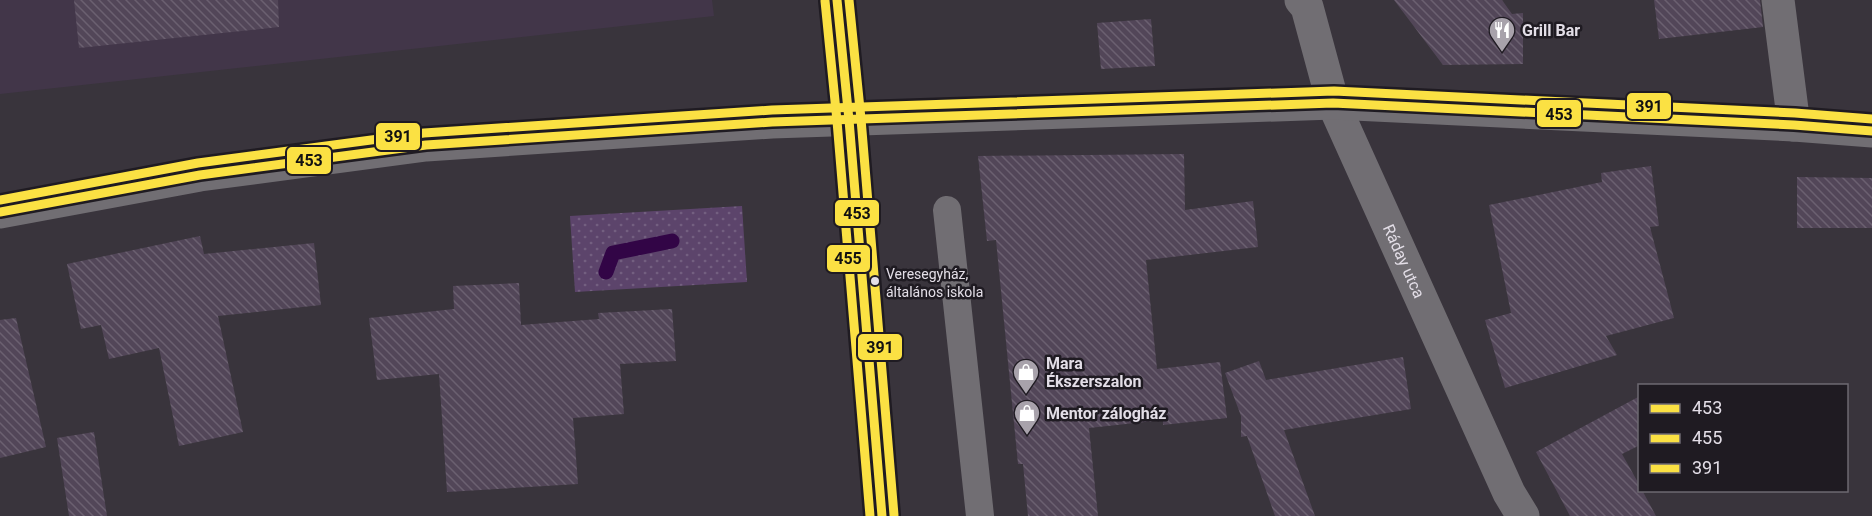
<svg xmlns="http://www.w3.org/2000/svg" width="1872" height="516" viewBox="0 0 1872 516" font-family="Roboto,sans-serif">
<style>
.built{fill:#423649}
.grass{fill:url(#grass-dots)}
.lines{fill:none;stroke-linecap:round;stroke-linejoin:round}
.stream{stroke:#320546;stroke-width:15}
.building{fill:url(#building-back-hatch)}
.service{stroke:#716e73;stroke-width:28}
.minor{stroke:#716e73;stroke-width:33}
.secondary{stroke:#716e73;stroke-width:33}
.bus-1-casing{stroke:#1f1b22;stroke-width:14}
.bus-2-casing{stroke:#1f1b22;stroke-width:14}
.bus-3-casing{stroke:#1f1b22;stroke-width:14}
.bus-1{stroke:#fbe143;stroke-width:9}
.bus-2{stroke:#fbe143;stroke-width:9}
.bus-3{stroke:#fbe143;stroke-width:9}
.bus-dot{fill:#e3dee7;stroke:#1f1b22;stroke-width:2}
.labels{text-anchor:middle;stroke-width:5;stroke-linejoin:round;paint-order:stroke}
.bus-label{font-size:14px;fill:#e3dee7;stroke:#1f1b22;text-anchor:start}
.poi-label{font-size:16px;font-weight:bold;fill:#e3dee7;stroke:#1f1b22;text-anchor:start}
.street-label{font-size:16px;fill:#e3dee7;stroke:#1f1b22}
.line-badge{stroke:#1f1b22;stroke-width:2}
.pale-badge-label{font-size:16px;text-anchor:middle;font-weight:bold;fill:#111}
</style>
<defs>
<pattern id="grass-dots" width="8" height="8" patternUnits="userSpaceOnUse" patternTransform="scale(1.5)"><rect width="8" height="8" fill="#5c446b"/><path d="M2 2h.1M6 6h.1" fill="none" stroke="#735f80" stroke-width="1.8" stroke-linecap="round"/></pattern>
<pattern id="building-back-hatch" width="6" height="6" patternUnits="userSpaceOnUse" patternTransform="scale(1.5)"><rect width="6" height="6" fill="#524658"/><path d="M-1 5l2 2M0 0l6 6M5-1l2 2" fill="none" stroke="#6b6070"/></pattern>
</defs>
<rect width="100%" height="100%" fill="#39343c"/>
<polygon class="built" points="0,0 712,0 714,16 0,94"/>
<polygon class="grass" points="742,206 747,282 575,292 570,216"/>
<g class="lines">
<polyline class="stream" points="606,272 613,253 672,241"/>
</g>
<g class="building">
<polygon points="74,0 278,0 279,27 79,48"/>
<polygon points="1394,0 1502,0 1512,14 1523,13 1523,64 1443,65"/>
<polygon points="1654,0 1760,0 1763,27 1659,39"/>
<polygon points="1151,19 1155,66 1101,69 1097,23"/>
<polygon points="1184,154 1185,210 1253,201 1258,247 1146,260 1157,369 1220,362 1227,418 1163,425 1163,420 1089,428 1098,516 1028,516 1023,464 1018,464 996,240 987,241 978,156"/>
<polygon points="1651,166 1659,226 1650,227 1674,318 1606,336 1617,355 1505,388 1485,320 1511,313 1489,205 1602,182 1601,173"/>
<polygon points="1797,177 1872,178 1872,228 1797,228"/>
<polygon points="200,236 204,254 314,243 321,305 218,316 243,432 179,446 159,348 109,359 101,325 81,329 67,264"/>
<polygon points="519,283 521,325 599,319 598,313 672,309 676,361 620,364 624,414 573,418 578,484 447,492 439,374 377,380 369,318 454,309 453,286"/>
<polygon points="16,318 46,447 0,458 0,320"/>
<polygon points="1403,357 1411,409 1284,430 1315,516 1275,516 1247,436 1241,437 1241,416 1225,373 1259,361 1266,380"/>
<polygon points="1640,396 1640,445 1622,454 1640,486 1640,490 1642,490 1656,516 1570,516 1536,452"/>
<polygon points="94,432 107,516 69,516 57,438"/>
</g>
<g class="lines">
<polyline class="service" points="947,210 980,516"/>
<g class="minor">
<path id="s1" d="M 1301,0 L 1307,7 L 1333,103 L 1509,493 L 1523,516"/>
<polyline points="1778,0 1794,125"/>
</g>
<g class="secondary">
<polyline points="837,0 849,120 882,516"/>
<polyline points="0,212 200,175 426,145 772,122 1333,103 1794,125 1872,131"/>
</g>
<g class="bus-1-casing">
<g id="bus-1">
<polyline points="837,0 849,120 882,516"/>
<polyline points="0,212 200,175 426,145 772,122 1333,103 1794,125 1872,131"/>
</g>
</g>
<g class="bus-2-casing">
<polyline id="bus-2" points="825,1 837,121 870,516"/>
</g>
<g class="bus-3-casing">
<g id="bus-3">
<polyline points="849,0 861,119 894,515"/>
<polyline points="0,200 198,163 424,133 772,110 1334,91 1795,113 1872,119"/>
</g>
</g>
<use href="#bus-1" class="bus-1"/>
<use href="#bus-2" class="bus-2"/>
<use href="#bus-3" class="bus-3"/>
</g>
<defs>
<g id="restaurant-pin" transform="scale(1.35)"><path d="M0 17L-7.5 6A9.5 9.5 0 1 1 7.5 6Z" fill="#a8a2ab" stroke="#1f1b22"/><path d="M-5-6h1v4h1v-4h1v4h1v-4h1v5L-1.5 .5V6h-2V.5L-5-1ZM5-6V6H3V1.5H1.5Q1.5-4 5-6Z" fill="#fff"/></g>
<g id="shop-pin" transform="scale(1.35)"><path d="M0 17L-7.5 6A9.5 9.5 0 1 1 7.5 6Z" fill="#a8a2ab" stroke="#1f1b22"/><path d="M-5-2.5h2.3a2.7 3.5 0 0 1 5.4 0H5L5.5 6h-11ZM-1.5-2.5h3a1.5 2.3 0 0 0-3 0Z" fill="#fff"/></g>
</defs>
<g fill-rule="evenodd">
<use href="#restaurant-pin" x="1502" y="30"/>
<use href="#shop-pin" x="1026" y="372"/>
<use href="#shop-pin" x="1027" y="413"/>
</g>
<circle class="bus-dot" cx="875" cy="281" r="5"/>
<g class="labels">
<g class="bus-label">
<text x="886" y="279">Veresegyház,<tspan x="886" dy="18">általános iskola</tspan></text>
</g>
<g class="poi-label">
<text x="1522" y="36">Grill Bar</text>
<text x="1046" y="369">Mara<tspan x="1046" dy="18">Ékszerszalon</tspan></text>
<text x="1046" y="419">Mentor zálogház</text>
</g>
<g class="street-label">
<text dy="6" stroke="none"><textPath href="#s1" startOffset="282">Ráday utca</textPath></text>
</g>
</g>
<g class="line-badge">
<rect x="1626" y="92" width="46" height="28" rx="6" fill="#fbe143"/>
<rect x="1536" y="99" width="46" height="29" rx="6" fill="#fbe143"/>
<rect x="375" y="122" width="46" height="29" rx="6" fill="#fbe143"/>
<rect x="286" y="146" width="46" height="29" rx="6" fill="#fbe143"/>
<rect x="834" y="199" width="46" height="28" rx="6" fill="#fbe143"/>
<rect x="826" y="244" width="45" height="29" rx="6" fill="#fbe143"/>
<rect x="857" y="333" width="46" height="28" rx="6" fill="#fbe143"/>
</g>
<g class="pale-badge-label">
<text x="1649" y="112">391</text>
<text x="1559" y="120">453</text>
<text x="398" y="142">391</text>
<text x="309" y="166">453</text>
<text x="857" y="219">453</text>
<text x="848" y="264">455</text>
<text x="880" y="353">391</text>
</g>
<rect x="1638" y="384" width="210" height="108" fill="#1f1b22" stroke="#6d6971" stroke-width="1.5"/>
<rect x="1650" y="404" width="30" height="9" fill="#fbe143" stroke="#6d6971" stroke-width="1.5"/>
<text x="1692" y="414" font-size="18" fill="#e3dee7">453</text>
<rect x="1650" y="434" width="30" height="9" fill="#fbe143" stroke="#6d6971" stroke-width="1.5"/>
<text x="1692" y="444" font-size="18" fill="#e3dee7">455</text>
<rect x="1650" y="464" width="30" height="9" fill="#fbe143" stroke="#6d6971" stroke-width="1.5"/>
<text x="1692" y="474" font-size="18" fill="#e3dee7">391</text>
</svg>
